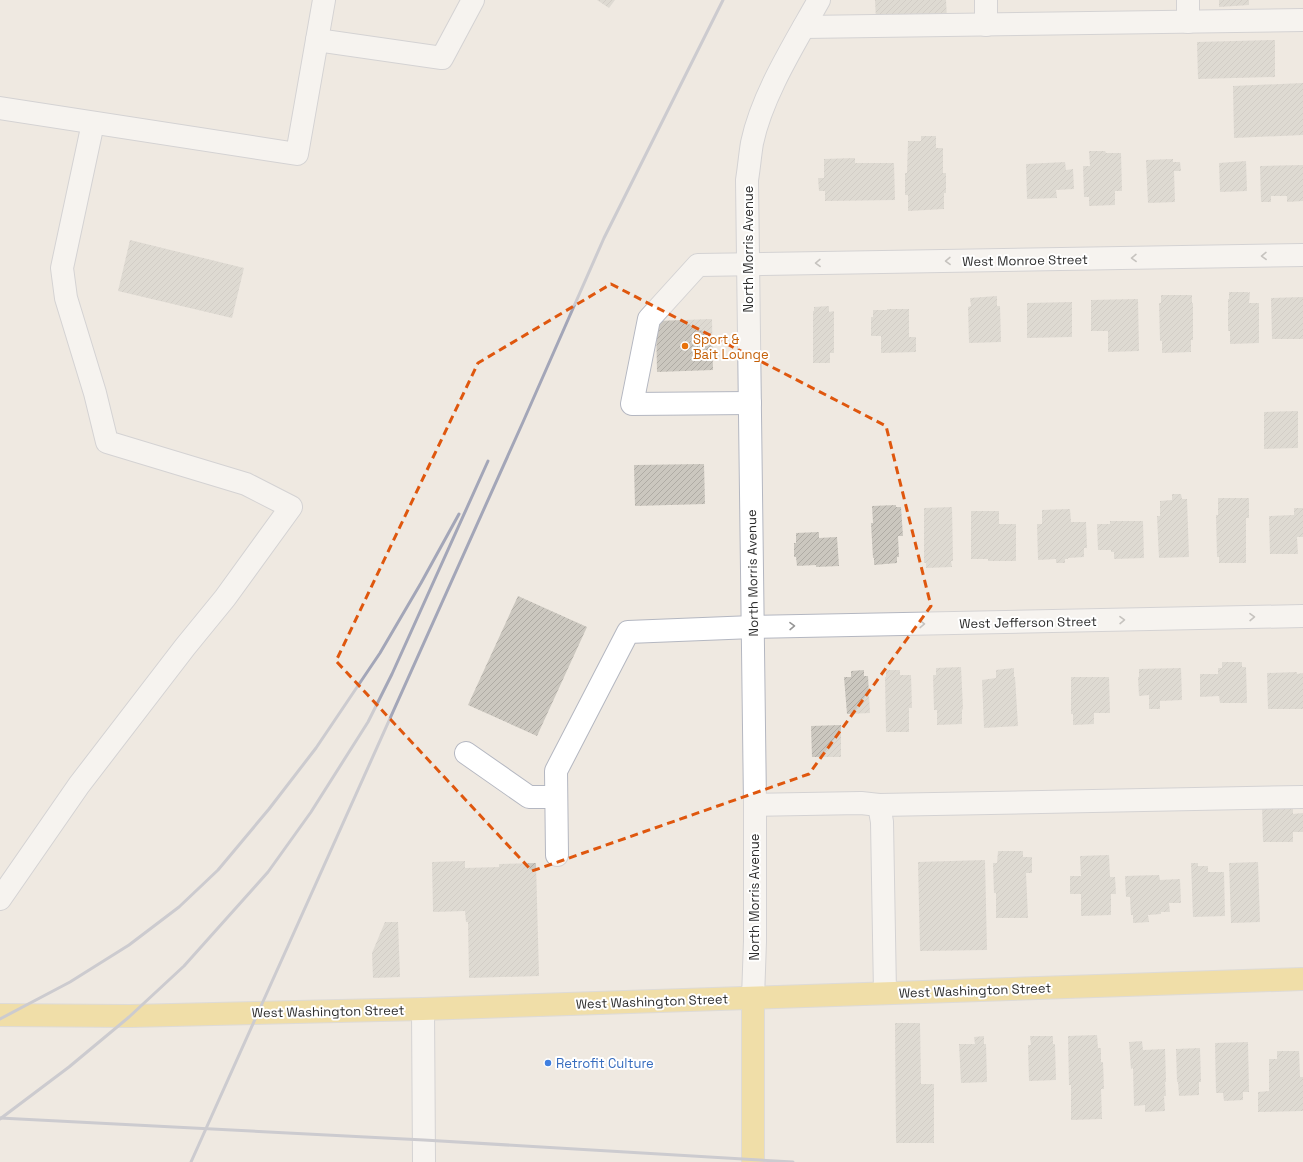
<svg xmlns="http://www.w3.org/2000/svg" width="1303" height="1162" viewBox="0 0 1303 1162" font-family="'Space Grotesk',sans-serif">
<style>
.building{fill:url(#building-hatch)}
.lines{fill:none;stroke-linecap:round;stroke-linejoin:round}
.minor-casing{stroke:#b4b7c1;stroke-width:24}
.major-casing{stroke:#c9c9c9;stroke-width:24}
.minor{stroke:#fff;stroke-width:22}
.major{stroke:#f2d163;stroke-width:22}
.rail{stroke:#a3a6b8;stroke-width:3}
.oneway{stroke:#969696}
.marked{fill:none;stroke:#df570e;stroke-width:3;stroke-dasharray:8 5;stroke-linejoin:round}
.food-dot{fill:#e8710a;stroke:#fff;stroke-width:1.5}
.shop-dot{fill:#3f7fe0;stroke:#fff;stroke-width:1.5}
.labels{text-anchor:middle;stroke-width:4;stroke-linejoin:round;paint-order:stroke}
.street-label{font-size:13px;fill:#2e2e2e;stroke:#fff}
.food-label{font-size:13px;fill:#c56008;stroke:#fff;text-anchor:start}
.shop-label{font-size:13px;fill:#366cbe;stroke:#fff;text-anchor:start}
</style>
<defs>
<pattern id="building-hatch" width="6" height="6" patternUnits="userSpaceOnUse"><rect width="6" height="6" fill="#cbc7bf"/><path d="M-1 1l2-2M0 6l6-6M5 7l2-2" fill="none" stroke="#afaba4"/></pattern>
</defs>
<rect width="100%" height="100%" fill="#efe9e1"/>
<g class="building">
<polygon points="597,0 615,0 609,8"/>
<polygon points="875,0 946,0 947,19 876,20"/>
<polygon points="1219,0 1249,0 1249,5 1219,7"/>
<polygon points="1275,40 1275,77 1198,79 1197,42"/>
<polygon points="1303,83 1303,135 1234,138 1233,86"/>
<polygon points="921,136 936,136 936,148 943,148 943,173 946,173 946,193 944,193 944,209 908,211 908,195 905,195 905,173 907,173 908,141 921,141"/>
<polygon points="1089,151 1105,151 1106,153 1121,153 1122,191 1115,191 1115,205 1089,206 1089,197 1084,197 1083,166 1090,166"/>
<polygon points="855,158 855,163 894,163 895,200 825,201 825,191 819,191 818,178 824,178 824,159"/>
<polygon points="1173,159 1173,162 1180,162 1181,171 1174,171 1175,202 1148,203 1146,160"/>
<polygon points="1246,161 1247,191 1220,192 1219,163"/>
<polygon points="1065,162 1066,170 1073,169 1074,189 1056,190 1057,198 1027,199 1026,164"/>
<polygon points="1303,165 1303,201 1287,202 1287,196 1271,196 1271,202 1261,202 1260,166"/>
<polygon points="130,240 244,268 232,318 118,291"/>
<polygon points="1229,292 1248,292 1248,293 1250,292 1249,303 1259,303 1259,343 1230,344 1230,331 1228,331 1228,299 1229,299"/>
<polygon points="1161,295 1192,295 1192,303 1193,303 1193,340 1191,340 1191,352 1162,353 1162,341 1160,341 1159,303 1161,303"/>
<polygon points="997,296 997,306 1000,306 1001,342 969,343 968,307 971,306 970,298"/>
<polygon points="1303,297 1303,339 1272,339 1271,298"/>
<polygon points="1138,299 1139,351 1108,352 1108,331 1091,331 1091,300"/>
<polygon points="1072,302 1072,337 1027,338 1027,303"/>
<polygon points="829,306 829,312 834,311 834,353 830,353 830,363 813,363 813,311 814,311 814,307"/>
<polygon points="887,309 909,309 909,337 916,337 916,352 881,353 881,336 871,336 871,317 873,317 873,310 887,310"/>
<polygon points="712,319 713,370 657,372 656,321"/>
<polygon points="1298,411 1298,448 1264,449 1264,412"/>
<polygon points="704,464 705,504 635,506 634,465"/>
<polygon points="1172,494 1181,494 1182,499 1187,499 1189,557 1159,558 1157,516 1160,516 1160,501 1172,500"/>
<polygon points="1218,498 1249,498 1249,518 1246,518 1246,563 1219,563 1219,557 1217,557 1216,515 1218,515"/>
<polygon points="896,505 896,507 901,507 903,536 898,536 899,557 897,557 897,563 874,565 874,558 873,558 871,523 873,523 872,506"/>
<polygon points="952,507 953,561 951,561 952,567 926,568 926,563 924,563 924,508"/>
<polygon points="1294,508 1303,508 1303,537 1297,537 1298,554 1270,554 1269,516 1294,515"/>
<polygon points="1070,509 1071,522 1086,522 1087,548 1084,548 1084,557 1068,558 1068,559 1065,559 1065,563 1056,563 1056,559 1038,560 1037,524 1042,524 1042,510"/>
<polygon points="971,511 999,511 999,524 1016,524 1016,561 988,561 988,559 971,559"/>
<polygon points="1110,521 1143,521 1144,558 1114,559 1114,552 1111,552 1111,550 1098,550 1097,524 1110,524"/>
<polygon points="819,532 819,538 837,537 839,566 816,567 816,565 797,566 796,557 794,557 794,543 796,543 796,533"/>
<polygon points="518,596 587,627 537,736 468,705"/>
<polygon points="1222,662 1242,662 1242,667 1246,667 1247,703 1220,703 1219,696 1200,697 1200,674 1218,674 1218,668 1222,668"/>
<polygon points="961,667 963,709 962,710 962,724 937,725 937,710 934,710 933,675 936,675 936,668"/>
<polygon points="1014,668 1014,677 1015,677 1018,726 984,728 982,680 996,678 996,670"/>
<polygon points="1181,668 1182,700 1160,701 1160,709 1149,709 1149,695 1139,696 1138,677 1139,677 1139,669"/>
<polygon points="864,670 864,676 868,676 870,713 847,714 844,677 851,677 851,671"/>
<polygon points="886,670 900,670 900,675 911,675 912,708 909,708 909,732 886,732 885,677 886,677"/>
<polygon points="1297,672 1297,674 1303,673 1303,709 1268,709 1267,673"/>
<polygon points="1071,677 1109,677 1110,713 1094,713 1094,724 1073,725 1073,714 1071,714"/>
<polygon points="841,725 841,757 812,757 811,726"/>
<polygon points="1293,805 1293,814 1303,813 1303,832 1293,832 1293,842 1263,842 1262,806"/>
<polygon points="998,851 1023,851 1023,857 1032,857 1032,873 1026,873 1028,918 996,918 996,893 994,893 993,863 997,863"/>
<polygon points="1109,855 1110,877 1115,877 1116,894 1111,894 1111,915 1081,916 1081,894 1070,894 1070,876 1081,876 1080,856"/>
<polygon points="985,860 987,950 920,951 918,862"/>
<polygon points="465,861 465,868 499,867 499,864 536,863 539,976 469,978 468,922 466,922 465,911 433,912 432,862"/>
<polygon points="1258,862 1260,922 1231,923 1229,863"/>
<polygon points="1191,863 1198,863 1198,866 1208,866 1208,872 1224,872 1225,916 1193,917"/>
<polygon points="1159,875 1160,880 1180,879 1181,903 1169,903 1170,912 1161,912 1161,914 1148,915 1149,922 1133,923 1133,915 1131,915 1130,897 1126,897 1125,876"/>
<polygon points="385,922 398,922 400,977 373,978 372,953"/>
<polygon points="895,1023 920,1023 921,1084 934,1084 934,1143 896,1143"/>
<polygon points="1097,1035 1098,1048 1101,1048 1101,1062 1103,1062 1104,1089 1101,1089 1102,1119 1071,1120 1071,1085 1069,1085 1068,1036"/>
<polygon points="984,1036 984,1044 986,1044 987,1082 961,1083 959,1044 975,1044 974,1037"/>
<polygon points="1030,1036 1053,1036 1053,1044 1055,1044 1056,1080 1029,1081 1028,1045 1031,1045"/>
<polygon points="1142,1041 1143,1050 1165,1049 1166,1082 1165,1082 1166,1096 1164,1096 1165,1111 1145,1112 1145,1105 1134,1106 1133,1068 1131,1069 1129,1042"/>
<polygon points="1248,1042 1249,1092 1243,1092 1243,1100 1224,1101 1223,1093 1216,1093 1215,1043"/>
<polygon points="1200,1048 1201,1082 1199,1082 1199,1095 1179,1096 1178,1082 1177,1082 1176,1049"/>
<polygon points="1277,1051 1299,1051 1300,1077 1303,1077 1303,1111 1258,1112 1258,1092 1269,1091 1269,1059 1277,1059"/>
</g>
<g class="lines">
<g class="minor-casing">
<g id="minor">
<polyline points="986,0 986,25"/>
<polyline points="1188,0 1188,22"/>
<polyline points="804,27 1303,20"/>
<polyline points="317,40 442,58 473,0"/>
<polyline points="0,108 297,154 324,0"/>
<polyline points="750,403 632,404 649,319 698,265 1303,255"/>
<polyline points="466,753 529,797 556,797"/>
<polyline points="755,805 861,803 879,805 1303,797"/>
<polyline points="879,805 882,822 885,993"/>
<polyline points="557,855 556,771 628,632 753,627 1303,616"/>
<polyline points="0,899 79,785 185,647 225,598 291,507 246,484 107,442 95,393 66,298 62,268 93,123"/>
<path d="M 753,998 L 755,941 L 755,805 L 747,180 C 749,168 750,155 752,143 C 762,95 795,43 819,0"/>
<polyline points="423,1009 424,1162"/>
</g>
</g>
<g class="major-casing">
<g id="major">
<polyline points="753,998 753,1162"/>
<polyline points="0,1015 130,1016 423,1009 1303,979"/>
</g>
</g>
<use href="#minor" class="minor"/>
<use href="#major" class="major"/>
<g class="rail">
<polyline points="0,1019 70,982 129,945 179,907 218,870 269,809 316,748 380,653 421,583 459,514"/>
<polyline points="0,1118 424,1140 793,1162"/>
<polyline points="0,1119 69,1067 129,1017 184,966 268,872 311,812 368,722 392,674 488,461"/>
<polyline points="191,1162 523,422 604,238 723,0"/>
</g>
</g>
<defs><path id="oneway-chevron" d="M-2-3.5L2.5 0L-2 3.5" fill="none" stroke-width="1.6" stroke-linecap="round" stroke-linejoin="round"/></defs>
<g class="oneway">
<use href="#oneway-chevron" transform="translate(1264 256) rotate(179)"/>
<use href="#oneway-chevron" transform="translate(1134 258) rotate(179)"/>
<use href="#oneway-chevron" transform="translate(948 261) rotate(179)"/>
<use href="#oneway-chevron" transform="translate(818 263) rotate(179)"/>
<use href="#oneway-chevron" transform="translate(1252 617) rotate(-1)"/>
<use href="#oneway-chevron" transform="translate(1122 620) rotate(-1)"/>
<use href="#oneway-chevron" transform="translate(922 624) rotate(-1)"/>
<use href="#oneway-chevron" transform="translate(792 626) rotate(-1)"/>
</g>
<path d="M0 0H1303V1162H0ZM 611,284 L 886,426 L 931,606 L 809,774 L 532,871 L 336,661 L 478,363 Z" fill="#efe9e1" fill-opacity=".55" fill-rule="evenodd"/>
<path class="marked" d="M 611,284 L 886,426 L 931,606 L 809,774 L 532,871 L 336,661 L 478,363 Z"/>
<circle class="food-dot" cx="685" cy="346" r="4"/>
<circle class="shop-dot" cx="548" cy="1063" r="4"/>
<g class="labels">
<g class="street-label">
<text transform="translate(748 249) rotate(-90)" y="5">North Morris Avenue</text>
<text transform="translate(1025 260) rotate(-1)" y="5">West Monroe Street</text>
<text transform="translate(752 573) rotate(-91)" y="5">North Morris Avenue</text>
<text transform="translate(1028 622) rotate(-1)" y="5">West Jefferson Street</text>
<text transform="translate(754 897) rotate(-90)" y="5">North Morris Avenue</text>
<text transform="translate(975 990) rotate(-2)" y="5">West Washington Street</text>
<text transform="translate(652 1001) rotate(-2)" y="5">West Washington Street</text>
<text transform="translate(328 1011) rotate(-1)" y="5">West Washington Street</text>
</g>
<g class="food-label">
<text x="693" y="344">Sport &amp;<tspan x="693" dy="15">Bait Lounge</tspan></text>
</g>
<g class="shop-label">
<text x="556" y="1068">Retrofit Culture</text>
</g>
</g>
</svg>
